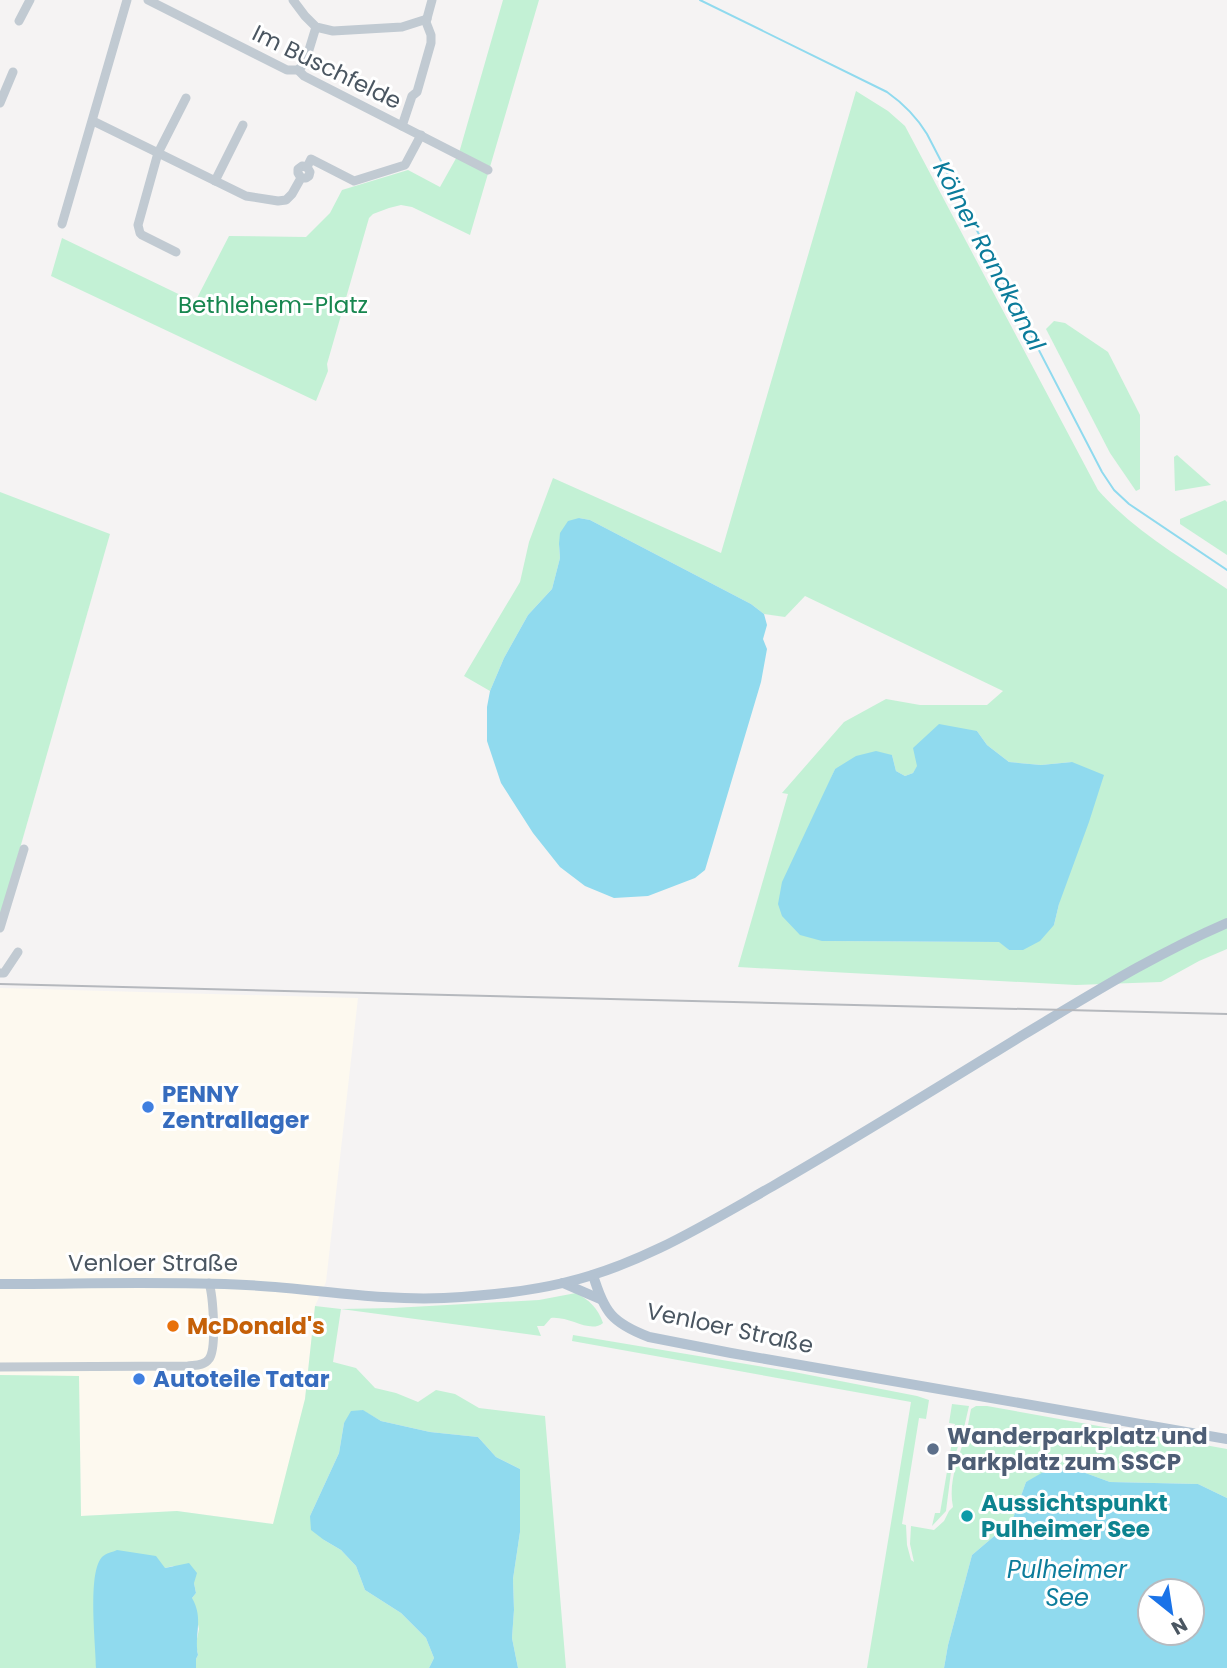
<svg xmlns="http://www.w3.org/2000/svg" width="1227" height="1668" viewBox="0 0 1227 1668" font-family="Poppins,sans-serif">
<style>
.commercial{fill:#fdf9ef}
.green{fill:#c3f1d5;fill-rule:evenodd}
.water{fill:#90daee;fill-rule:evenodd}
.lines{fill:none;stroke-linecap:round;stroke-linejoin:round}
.stream{stroke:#90daee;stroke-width:2}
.minor{stroke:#c1cad2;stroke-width:9}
.major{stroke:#b3c2d1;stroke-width:10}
.rail{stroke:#b5b8bd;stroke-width:2}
.shop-dot{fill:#3f7fe0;stroke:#fff;stroke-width:2.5}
.food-dot{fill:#e8710a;stroke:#fff;stroke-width:2.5}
.service-dot{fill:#5c6f8a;stroke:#fff;stroke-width:2.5}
.culture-dot{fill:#0f9aa8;stroke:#fff;stroke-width:2.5}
.labels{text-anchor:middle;stroke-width:6;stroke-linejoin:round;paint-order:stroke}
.street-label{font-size:23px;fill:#4a5661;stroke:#fff}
.park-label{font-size:23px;fill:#17864f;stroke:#fff}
.shop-label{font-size:23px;font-weight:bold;fill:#366cbe;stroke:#fff;text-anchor:start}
.food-label{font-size:23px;font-weight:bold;fill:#c56008;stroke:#fff;text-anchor:start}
.service-label{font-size:23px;font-weight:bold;fill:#4e5e75;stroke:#fff;text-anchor:start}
.culture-label{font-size:23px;font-weight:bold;fill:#0d838f;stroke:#fff;text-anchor:start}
.water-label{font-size:24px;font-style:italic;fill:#0c7c9b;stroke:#fff}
</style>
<rect width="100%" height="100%" fill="#f5f3f3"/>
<polygon class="commercial" points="0,988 358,998 326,1282 315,1306 305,1399 274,1524 177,1511 81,1516 79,1376 0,1375"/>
<g class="green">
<polygon points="503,0 539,0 470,235 412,207 401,205 389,208 373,214 369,218 327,364 328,371 316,401 51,276 62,238 195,302 229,236 306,237 330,213 342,190 408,170 440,187 459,153"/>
<path d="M 856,91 L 888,111 L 905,126 L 1098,490 C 1134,531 1182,558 1227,589 L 1227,949 L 1199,961 L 1161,982 L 1076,985 L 738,967 L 788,794 L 782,793 L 844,722 L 886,699 L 920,705 L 987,705 L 1003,691 L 805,596 L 785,617 L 764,614 L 751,604 L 590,520 L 579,518 L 559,544 L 560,558 L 552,589 L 528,615 L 504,658 L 490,691 L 464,676 L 520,582 L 529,542 L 553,478 L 721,553 ZM 977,731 L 987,745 L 1009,762 L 1041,765 L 1072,762 L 1059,904 L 1054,925 L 1009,950 L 1000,942 L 822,941 L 819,806 L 835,769 L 892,755 L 896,771 L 905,776 L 913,773 L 917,767 Z"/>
<polygon points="1054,321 1065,323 1108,352 1140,415 1140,489 1136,491 1110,453 1046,329"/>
<polygon points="1177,455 1211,485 1175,491 1174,457"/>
<polygon points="0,492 110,534 0,918"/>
<polygon points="1225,500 1227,502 1227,555 1180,524 1180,519"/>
<path d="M 576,1293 C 589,1300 598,1308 603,1323 C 590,1334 570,1316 551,1318 L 544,1326 L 537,1326 L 541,1336 L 341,1309 L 333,1362 L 356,1368 L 375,1388 L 396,1393 L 418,1402 L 436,1390 L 455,1394 L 479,1408 L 545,1416 L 566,1668 L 518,1668 L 512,1638 L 514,1610 L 513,1579 L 520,1532 L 520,1469 L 496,1457 L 478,1437 L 430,1432 L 381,1421 L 362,1410 L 344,1423 L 339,1453 L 310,1516 L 324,1540 L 341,1550 L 356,1566 L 365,1590 L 401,1613 L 426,1638 L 434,1658 L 429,1668 L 196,1668 L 196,1659 L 198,1655 L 196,1644 L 199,1629 L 192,1598 L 196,1593 L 194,1583 L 173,1566 L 165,1568 L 96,1648 L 96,1668 L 0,1668 L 0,1375 L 79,1376 L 81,1516 L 177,1511 L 273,1524 L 305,1399 L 315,1306 L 341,1309 L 393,1308 L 539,1300 Z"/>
<path d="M 573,1335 L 794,1372 L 917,1396 L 929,1400 L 926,1419 L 919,1418 L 902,1524 L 906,1525 L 907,1545 L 911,1560 L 914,1562 L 910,1544 L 911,1526 L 934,1530 L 944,1521 L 949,1511 L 953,1507 C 948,1483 958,1459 965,1437 C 968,1428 969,1418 971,1409 L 976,1406 L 987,1406 L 1227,1449 L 1227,1498 L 1198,1484 L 1110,1482 L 1069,1467 L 1026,1482 L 1012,1521 L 972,1555 L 948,1645 L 944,1668 L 867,1668 L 911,1402 L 572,1341 Z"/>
<polygon points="952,1404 969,1406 963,1432 952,1464 946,1511 932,1526 935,1513 940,1513 955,1424 949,1423"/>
</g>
<g class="water">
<polygon points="579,518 590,520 751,604 764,614 767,625 763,639 767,649 761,682 705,870 695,878 648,896 614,898 585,886 560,867 533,833 501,783 487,741 487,707 490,691 504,658 528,615 552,589 560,558 559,544 560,533 568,521"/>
<polygon points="939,724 977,731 987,745 1009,762 1041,765 1072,762 1104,775 1089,822 1059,904 1054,925 1040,941 1023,950 1009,950 999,942 822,941 800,935 782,916 778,904 782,882 835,769 856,756 876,751 892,755 896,771 905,776 913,773 917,766 913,748"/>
<polygon points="363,1410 381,1421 430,1432 478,1437 496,1457 520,1469 520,1532 513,1579 514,1610 512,1638 518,1668 429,1668 434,1658 426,1638 401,1613 365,1590 356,1566 341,1550 324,1540 311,1530 310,1516 339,1453 344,1423 351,1411"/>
<path d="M 1069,1467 L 1110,1482 L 1198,1484 L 1227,1498 L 1227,1668 L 944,1668 L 948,1645 L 972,1555 L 1012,1521 L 1026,1482 L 1045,1471 ZM 1150,1591 L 1192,1591 L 1192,1633 L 1150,1633 Z"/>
<path d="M 117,1550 L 156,1556 L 165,1568 L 189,1563 L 197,1573 L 194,1583 L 196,1593 L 192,1598 C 204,1619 194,1634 198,1655 L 196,1659 L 196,1668 L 96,1668 C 96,1645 87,1573 102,1557 C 106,1553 113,1552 117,1550 Z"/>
</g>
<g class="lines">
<path class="stream" d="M 700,0 L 887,92 C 904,104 916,116 927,134 L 1102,472 L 1114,490 L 1129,504 L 1227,570"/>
<g class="minor">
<polyline points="148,0 287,70 298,70 304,76 488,170"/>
<polyline points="293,0 305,16 316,27 333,31 402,27 427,19"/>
<polyline points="19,21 30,0"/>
<polyline points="298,70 305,63 316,27"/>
<polyline points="0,103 13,72"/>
<polyline points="93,121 246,196 278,201 286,200 292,194 301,178 306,178 309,176 310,172 307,167 302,166 298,169 298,173 301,178"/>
<polyline points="402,126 412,96 417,92 431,43 431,35 426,22 432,0"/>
<polyline points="307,167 311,159 354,181 405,165 421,135"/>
<polyline points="215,181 243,125"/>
<polyline points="62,224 127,0"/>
<polyline points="176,252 142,235 140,233 138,225 158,153 186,98"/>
<polyline points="0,928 24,849"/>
<polyline points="0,973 4,973 18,952"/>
<path d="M 0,1367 L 188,1366 C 195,1365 204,1366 209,1359 C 217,1349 213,1296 209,1283"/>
</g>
<g class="major">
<path d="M 593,1275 C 604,1312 612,1323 649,1337 L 731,1353 L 1227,1439"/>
<polyline points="563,1283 600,1299"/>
<path d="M 0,1284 C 82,1284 164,1281 246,1285 C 312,1288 378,1301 444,1298 C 484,1296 525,1292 563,1283 C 639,1266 706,1224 773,1186 C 858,1137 940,1086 1023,1035 C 1090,995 1155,954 1227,923"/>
</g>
<polyline class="rail" points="0,984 1227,1014"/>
</g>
<g class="shop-dot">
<circle cx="148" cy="1107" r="7"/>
<circle cx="139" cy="1379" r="7"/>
</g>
<circle class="food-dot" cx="173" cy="1326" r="7"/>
<circle class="service-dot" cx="933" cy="1449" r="7"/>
<circle class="culture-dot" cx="967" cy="1516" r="7"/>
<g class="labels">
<g class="street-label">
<text transform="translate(327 67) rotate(26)" y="8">Im Buschfelde</text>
<text x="153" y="1271">Venloer Straße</text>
<text transform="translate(730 1328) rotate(12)" y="8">Venloer Straße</text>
</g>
<g class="park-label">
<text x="273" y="313">Bethlehem-Platz</text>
</g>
<g class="shop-label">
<text x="162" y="1102">PENNY<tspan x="162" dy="26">Zentrallager</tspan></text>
<text x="153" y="1387">Autoteile Tatar</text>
</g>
<g class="food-label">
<text x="187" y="1334">McDonald's</text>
</g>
<g class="service-label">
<text x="947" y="1444">Wanderparkplatz und<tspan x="947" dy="26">Parkplatz zum SSCP</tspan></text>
</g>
<g class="culture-label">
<text x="981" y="1511">Aussichtspunkt<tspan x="981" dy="26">Pulheimer See</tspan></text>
</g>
<g class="water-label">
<text transform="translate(989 256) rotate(62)" y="8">Kölner Randkanal</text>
<text x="1067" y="1578">Pulheimer<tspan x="1067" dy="28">See</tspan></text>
</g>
</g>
<g transform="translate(1171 1612) rotate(150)"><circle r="33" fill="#ffffff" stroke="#b7bbc0" stroke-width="2"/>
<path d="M0-5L12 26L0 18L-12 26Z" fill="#1a73e8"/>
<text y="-10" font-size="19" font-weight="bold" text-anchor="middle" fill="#4a5661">N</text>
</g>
</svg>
